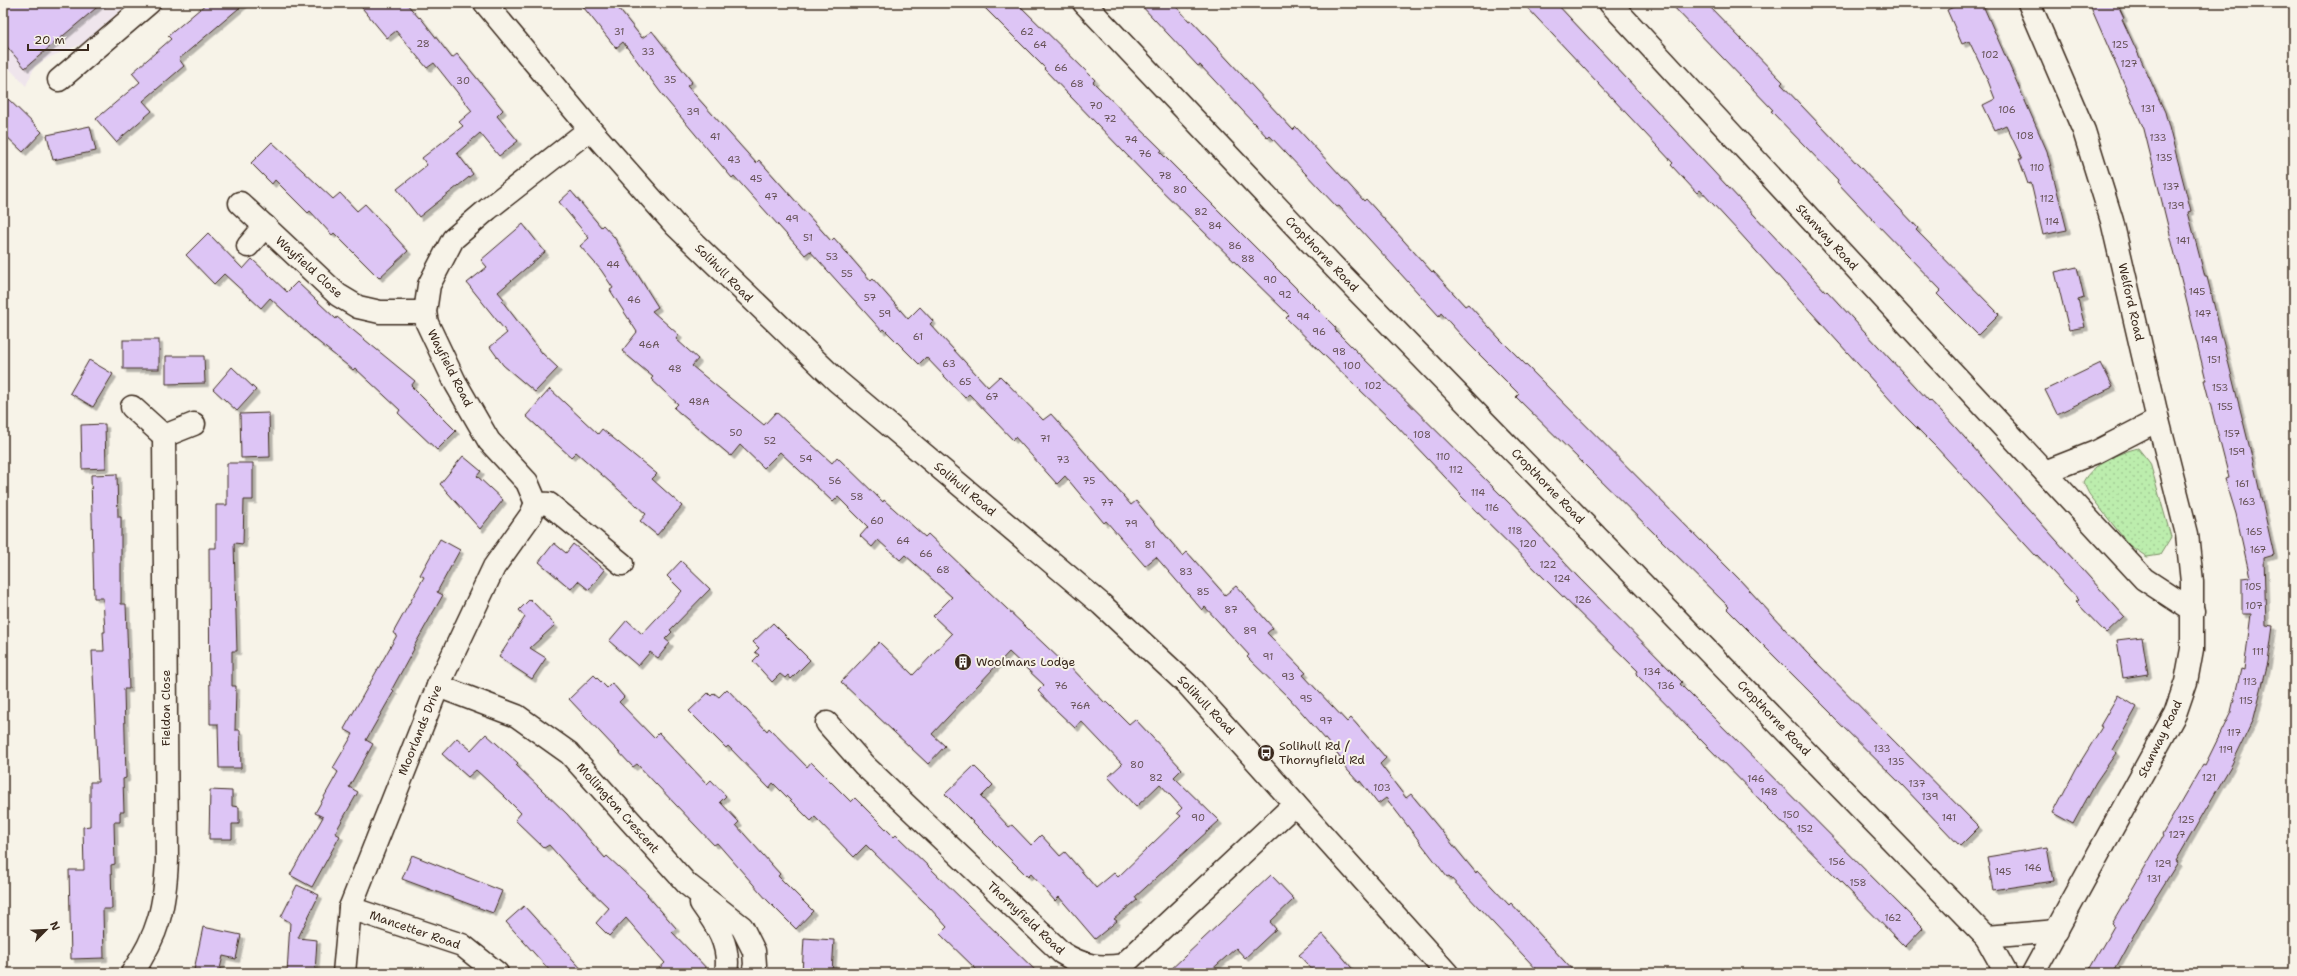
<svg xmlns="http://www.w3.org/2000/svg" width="2297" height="976" viewBox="0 0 2297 976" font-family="'Shantell Sans',sans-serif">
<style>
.built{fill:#efe5ec}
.green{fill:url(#green-dots);stroke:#7c8c66}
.building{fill:#ddc5f5;stroke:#3b2a1e;filter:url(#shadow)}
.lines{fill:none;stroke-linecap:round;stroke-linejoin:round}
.minor-casing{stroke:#3b2a1e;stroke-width:25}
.tertiary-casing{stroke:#3b2a1e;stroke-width:25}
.minor{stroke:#f7f3e8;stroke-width:22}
.tertiary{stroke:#f7f3e8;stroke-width:22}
.labels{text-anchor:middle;stroke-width:4;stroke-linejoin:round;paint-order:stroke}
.number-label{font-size:10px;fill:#645154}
.street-label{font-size:12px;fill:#3b2a1e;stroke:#f7f3e8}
.poi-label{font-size:12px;fill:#3b2a1e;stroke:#f7f3e8;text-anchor:start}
</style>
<defs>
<pattern id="green-dots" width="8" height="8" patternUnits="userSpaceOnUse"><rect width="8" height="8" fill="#bcedad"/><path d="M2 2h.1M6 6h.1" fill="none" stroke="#a2cb94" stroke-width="1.8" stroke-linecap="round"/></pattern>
<filter id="shadow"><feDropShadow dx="3.5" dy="3.5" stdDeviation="0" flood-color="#0004"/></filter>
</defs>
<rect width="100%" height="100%" fill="#f7f3e8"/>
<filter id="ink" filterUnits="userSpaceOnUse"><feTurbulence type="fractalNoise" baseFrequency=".025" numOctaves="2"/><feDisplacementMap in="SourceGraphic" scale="8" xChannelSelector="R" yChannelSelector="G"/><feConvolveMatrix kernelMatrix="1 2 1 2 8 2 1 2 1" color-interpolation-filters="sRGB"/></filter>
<g filter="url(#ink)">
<polygon class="built" points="3,3 129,3 82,44 50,57 35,66 26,86 3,62"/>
<path class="green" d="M 2138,448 L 2150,463 L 2171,537 L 2160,555 L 2147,557 L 2129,545 L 2089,494 L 2083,482 C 2093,463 2119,453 2138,448 Z"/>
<g class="building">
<polygon points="3,3 102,3 25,68 3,42"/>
<polygon points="207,3 245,3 179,59 184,66 143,101 152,111 116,142 96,119 140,82 132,73 171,39 168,36"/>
<polygon points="358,3 406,3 419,18 420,17 452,58 457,54 503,110 497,116 518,141 499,156 480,133 457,153 473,174 419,217 397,189 427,165 422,158 463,126 459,122 472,111 434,63 427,68 396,31 387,38"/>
<polygon points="580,3 614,3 642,38 652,31 692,82 687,86 756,163 759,160 831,241 834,238 871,281 873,279 908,319 920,307 933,321 930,324 988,387 1000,376 1043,420 1051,414 1131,505 1136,501 1183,556 1187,552 1225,595 1236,586 1273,628 1267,633 1306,673 1303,675 1347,722 1351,718 1386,758 1380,764 1406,798 1411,794 1476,873 1477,871 1509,905 1511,903 1575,973 1540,973 1449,876 1447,877 1386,798 1378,804 1360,781 1359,783 1342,764 1344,763 1326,740 1290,699 1247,657 1249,655 1205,607 1202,610 1156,557 1145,566 1106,521 1104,523 1065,476 1057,484 1015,437 1013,440 969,394 965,398 926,357 919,364 884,329 882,331 810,251 805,255 734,176 732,178 664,97 623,42 616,48"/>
<polygon points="980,3 1017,3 1095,80 1093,82 1162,150 1160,152 1336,328 1335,330 1510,504 1577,576 1682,682 1680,684 1923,928 1905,947 1636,674 1638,671 1460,495 1461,494 1393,422 1286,318 1289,315 1149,178 1044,69 1045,68"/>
<polygon points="1139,3 1173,3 1189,21 1191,20 1293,130 1296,127 1364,201 1366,199 1432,272 1433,271 1465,306 1468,304 1499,338 1739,579 1806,652 1979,827 1960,846 1902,785 1831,715 1832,714 1727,609 1729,607 1516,397 1519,394 1470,345 1441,313 1439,316 1339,206 1337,207 1270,136 1268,138 1200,65 1198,66"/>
<polygon points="1523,3 1556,3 1826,292 1827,291 1929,401 1930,400 1956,428 2124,616 2106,633 2076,602 2079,600 2037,555 2036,556 1936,447 1903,414 1738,231 1700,190 1697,193 1671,165 1673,163"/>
<polygon points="1670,3 1706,3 1783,82 1781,84 1918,228 1916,230 1999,314 1978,335 1937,294 1941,290 1873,220 1837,182 1838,180 1771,111 1773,110"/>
<polygon points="1962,3 1982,3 2047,151 2067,230 2043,235 2031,183 2028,184 2019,159 2022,159 2006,125 1995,130 1983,105 1995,99 1988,81 1969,41 1962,44 1947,10"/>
<polygon points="2089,3 2117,3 2124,18 2122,19 2165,112 2191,211 2188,212 2205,277 2207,277 2252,457 2274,555 2264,558 2266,625 2273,626 2268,662 2254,718 2232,764 2176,861 2178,862 2143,918 2113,973 2098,973 2090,968 2114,926 2112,924 2163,836 2162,835 2203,764 2205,765 2231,712 2241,669 2244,670 2251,614 2242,614 2242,578 2250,577 2236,514 2225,478 2229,477 2204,380 2206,380 2144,129"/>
<polygon points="3,94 42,132 23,152 3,133"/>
<polygon points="90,126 96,151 53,160 47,135"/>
<polygon points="272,142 333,199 340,193 357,211 365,204 408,251 379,278 334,233 332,235 310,211 308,213 275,180 272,184 251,163"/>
<polygon points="571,191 601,227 603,225 614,237 658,307 652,311 679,335 676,339 698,359 692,366 764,425 776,412 832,463 837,457 883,502 884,500 925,537 928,534 1065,664 1066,662 1105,703 1107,702 1129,724 1135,719 1182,769 1174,777 1219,821 1135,897 1137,900 1114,919 1117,921 1095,939 1059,897 1055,901 1031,874 1028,877 945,794 974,766 993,785 981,797 1009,827 1012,825 1031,845 1041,835 1060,856 1065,852 1096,888 1114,873 1118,877 1181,816 1177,813 1182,808 1160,784 1136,807 1108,777 1122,764 1081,721 1075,728 1057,711 1038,691 1044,685 1009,652 932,734 945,746 928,764 841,682 879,642 913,675 952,634 933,616 952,597 905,555 900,560 878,540 872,547 860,536 868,527 838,497 833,502 780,452 764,468 740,445 731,456 674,408 678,404 651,379 653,377 622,351 637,332 610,290 613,288 601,270 580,246 589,238 559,202"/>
<polygon points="523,224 545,252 498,292 504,299 502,301 542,353 558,368 535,392 503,365 490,347 507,333 467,283 487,267 481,260"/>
<polygon points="208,233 243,269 252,259 287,292 297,282 336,319 337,317 415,381 411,386 456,431 437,450 398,413 400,410 355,368 353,370 310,335 270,298 261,308 224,274 214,284 186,255"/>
<polygon points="2077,267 2084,297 2078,299 2085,327 2069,330 2055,272"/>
<rect x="123" y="340" width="36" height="29"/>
<polygon points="166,356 204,356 205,383 166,384"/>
<polygon points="89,360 113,374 93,407 70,393"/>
<polygon points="2101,363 2113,387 2057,414 2045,390"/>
<polygon points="232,367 256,390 237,411 213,389"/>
<polygon points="550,389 598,434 602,429 657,474 652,479 682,506 657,535 640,521 646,514 610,482 576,452 571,457 526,416"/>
<polygon points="269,413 270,457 241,458 240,414"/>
<polygon points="105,424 106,468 82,469 81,425"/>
<polygon points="463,456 481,471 477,476 503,500 480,529 440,484"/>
<polygon points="227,463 253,463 253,500 244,500 243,544 234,543 237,651 232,651 232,686 236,686 235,730 240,730 241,768 219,768 218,724 210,724 209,548 216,548 216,505 227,505"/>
<polygon points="117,474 118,517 121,517 121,604 126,604 129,689 124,689 126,778 123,779 124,812 120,812 120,822 114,822 115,864 111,865 112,909 103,909 104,958 71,959 69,870 84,870 83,827 90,826 90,782 98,782 92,651 104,651 103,632 105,632 103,598 94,598 91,475"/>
<polygon points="440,539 460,550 437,592 443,595 413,648 414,649 392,689 394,691 366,740 373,744 349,787 358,792 335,833 340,836 312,887 290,875 323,817 315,813 338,772 333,768 353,734 344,729 397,635 393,633 424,577 420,575"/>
<polygon points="554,543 566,553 573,544 605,570 589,590 578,581 571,589 539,562"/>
<polygon points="681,561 710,589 670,630 672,632 665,639 670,643 658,658 650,652 638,666 609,641 627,620 642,634 682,591 667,576"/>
<polygon points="530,599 555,625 530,648 546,658 532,679 499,657 525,617 519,610"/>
<polygon points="773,623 810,660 791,679 788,675 785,678 780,674 772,682 753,661 759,655 755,652 759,648 753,642"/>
<polygon points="2142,637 2148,674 2123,678 2117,640"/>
<polygon points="594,675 607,688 612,683 624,697 619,702 654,738 659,733 707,784 711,780 726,796 720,802 739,822 736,825 780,874 778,876 813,911 796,929 767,900 717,843 714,845 637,764 633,767 569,699"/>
<polygon points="727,689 767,731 769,728 807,767 811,762 851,802 855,798 894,837 896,835 1038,973 980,973 940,934 947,927 929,907 866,845 854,857 815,817 811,821 773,783 769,788 728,746 726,748 689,711 708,693 711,696 714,693 719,697"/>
<polygon points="2118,695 2137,707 2113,750 2116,753 2096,782 2073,824 2053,813 2076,769 2102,727 2100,726"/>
<polygon points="486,734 518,763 516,765 567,814 605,858 607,856 648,894 647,895 676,928 672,932 711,973 654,973 665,963 626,918 609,936 596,923 609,908 582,882 549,845 544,848 515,820 521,813 503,795 476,770 468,777 442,754 457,738 471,750"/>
<polygon points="210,790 232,791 232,806 239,807 239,824 232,824 232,839 209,839"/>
<polygon points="2047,847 2053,881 1993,890 1987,857"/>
<polygon points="412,855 502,891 493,913 402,879"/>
<polygon points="1271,875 1294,899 1270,922 1276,929 1245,958 1236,948 1208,973 1167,973"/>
<polygon points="297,885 319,895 298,938 317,940 315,973 287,973 290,922 281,917"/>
<polygon points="524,906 585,973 552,973 506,922"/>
<polygon points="203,927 241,935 236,959 223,956 219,973 194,970"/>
<polygon points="1323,934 1340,954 1356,973 1315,973 1299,955"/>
<polygon points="804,938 834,940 832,973 802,973"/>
</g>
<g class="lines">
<g class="minor-casing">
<g id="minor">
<polyline points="1084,3 1336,269 1986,937 2006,973"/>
<polyline points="1610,3 2144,579 2193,611"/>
<polyline points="2029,3 2084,131 2112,221 2158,420 2187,534 2192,582 2192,649 2186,682 2175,714 2033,973"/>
<polyline points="59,80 149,3"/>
<polyline points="590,129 488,209 453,239 429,285 425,312 427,323 455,382 489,441 527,482 536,503 549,504 622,564"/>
<polyline points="240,203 338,295 358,307 380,312 425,312"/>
<polyline points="248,246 265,226"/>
<polyline points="132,407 164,436 194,424"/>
<polyline points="2045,472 2096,452 2158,420"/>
<polyline points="438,686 517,716 569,753 687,884 742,927 754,951 755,965 753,973"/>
<path d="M 827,723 L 864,765 L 1062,953 C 1083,966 1099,969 1123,965 L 1295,804"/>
<path d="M 701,903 C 716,924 731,945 726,973"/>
<polyline points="350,908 462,945 497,973"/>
<polyline points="1986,937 2057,931"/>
<path d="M 132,973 C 159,934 165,906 167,860 L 164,436"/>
<polyline points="344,973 350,908 438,686 494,567 531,515 536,503"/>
</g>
</g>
<g class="tertiary-casing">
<polyline id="tertiary" points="485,3 590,129 675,225 837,381 1101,604 1188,685 1447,973"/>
</g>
<use href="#minor" class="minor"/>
<use href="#tertiary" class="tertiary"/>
</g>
</g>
<defs>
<g id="building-disc" transform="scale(0.9)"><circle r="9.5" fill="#3b2a1e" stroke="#f7f3e8"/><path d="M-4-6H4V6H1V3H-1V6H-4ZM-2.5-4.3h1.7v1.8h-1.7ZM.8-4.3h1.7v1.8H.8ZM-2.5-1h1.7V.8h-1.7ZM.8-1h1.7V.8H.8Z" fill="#fff"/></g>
<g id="bus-disc" transform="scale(0.9)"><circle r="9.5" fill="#3b2a1e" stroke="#f7f3e8"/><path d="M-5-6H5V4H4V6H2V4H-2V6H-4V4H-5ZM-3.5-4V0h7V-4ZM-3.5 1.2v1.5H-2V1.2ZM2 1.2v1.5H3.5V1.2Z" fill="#fff"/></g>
</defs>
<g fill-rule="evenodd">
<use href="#building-disc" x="963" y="662"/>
<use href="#bus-disc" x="1266" y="753"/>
</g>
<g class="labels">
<g class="number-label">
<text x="619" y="35">31</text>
<text x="1027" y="35">62</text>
<text x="423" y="47">28</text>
<text x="1040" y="48">64</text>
<text x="2120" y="48">125</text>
<text x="648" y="55">33</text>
<text x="1990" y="58">102</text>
<text x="2129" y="67">127</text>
<text x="1061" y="71">66</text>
<text x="670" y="83">35</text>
<text x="463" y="84">30</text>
<text x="1077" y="87">68</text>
<text x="1096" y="109">70</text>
<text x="2148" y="112">131</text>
<text x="2007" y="113">106</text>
<text x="693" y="115">39</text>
<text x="1110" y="122">72</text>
<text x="2025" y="139">108</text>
<text x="715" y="140">41</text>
<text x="2158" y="141">133</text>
<text x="1131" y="143">74</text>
<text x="1145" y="157">76</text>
<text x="2164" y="161">135</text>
<text x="734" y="163">43</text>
<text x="2037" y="171">110</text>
<text x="1165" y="179">78</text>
<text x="756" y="182">45</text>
<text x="2171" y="190">137</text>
<text x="1180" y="193">80</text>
<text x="771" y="200">47</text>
<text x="2047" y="202">112</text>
<text x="2176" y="209">139</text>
<text x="1201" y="215">82</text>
<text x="792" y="222">49</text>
<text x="2052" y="225">114</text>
<text x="1215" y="229">84</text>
<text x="808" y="241">51</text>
<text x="2183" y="244">141</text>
<text x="1235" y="249">86</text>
<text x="832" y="260">53</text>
<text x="1248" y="262">88</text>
<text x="613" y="268">44</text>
<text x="847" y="277">55</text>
<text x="1270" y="283">90</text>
<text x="2197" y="295">145</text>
<text x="1285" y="298">92</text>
<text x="870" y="301">57</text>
<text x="634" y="303">46</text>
<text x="885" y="317">59</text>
<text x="2203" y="317">147</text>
<text x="1303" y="320">94</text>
<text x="1319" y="335">96</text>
<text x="918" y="340">61</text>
<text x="2209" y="343">149</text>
<text x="649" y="348">46A</text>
<text x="1339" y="355">98</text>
<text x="2214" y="363">151</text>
<text x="949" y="367">63</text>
<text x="1352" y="369">100</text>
<text x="675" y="372">48</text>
<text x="965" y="385">65</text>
<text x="1373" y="389">102</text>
<text x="2220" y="391">153</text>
<text x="992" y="400">67</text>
<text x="699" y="405">48A</text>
<text x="2225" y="410">155</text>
<text x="736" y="436">50</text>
<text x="2232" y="437">157</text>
<text x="1422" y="438">108</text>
<text x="1045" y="442">71</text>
<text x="770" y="444">52</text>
<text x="2237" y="455">159</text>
<text x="1443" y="460">110</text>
<text x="806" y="462">54</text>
<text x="1063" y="463">73</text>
<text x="1456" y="473">112</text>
<text x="835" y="484">56</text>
<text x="1089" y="484">75</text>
<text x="2242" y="487">161</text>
<text x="1478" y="496">114</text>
<text x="857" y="500">58</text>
<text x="2247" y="505">163</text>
<text x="1107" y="506">77</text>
<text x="1492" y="511">116</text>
<text x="877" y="524">60</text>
<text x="1131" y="527">79</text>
<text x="1515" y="534">118</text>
<text x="2254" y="535">165</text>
<text x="903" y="544">64</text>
<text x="1528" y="547">120</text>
<text x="1150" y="548">81</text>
<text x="2258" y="553">167</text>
<text x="926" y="557">66</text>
<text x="1548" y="568">122</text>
<text x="943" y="573">68</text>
<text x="1186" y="575">83</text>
<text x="1562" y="582">124</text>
<text x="2253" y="590">105</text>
<text x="1203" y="595">85</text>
<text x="1583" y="603">126</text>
<text x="2254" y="609">107</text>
<text x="1231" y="613">87</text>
<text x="1250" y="634">89</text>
<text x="2258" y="655">111</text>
<text x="1268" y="660">91</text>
<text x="1652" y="675">134</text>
<text x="1288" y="680">93</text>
<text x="2250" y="685">113</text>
<text x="1061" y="689">76</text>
<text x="1666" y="689">136</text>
<text x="1306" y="702">95</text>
<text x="2246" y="704">115</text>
<text x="1080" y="709">76A</text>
<text x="1326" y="724">97</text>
<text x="2234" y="736">117</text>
<text x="1882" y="752">133</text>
<text x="2226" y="753">119</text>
<text x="1896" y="765">135</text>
<text x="1137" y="768">80</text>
<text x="1156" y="781">82</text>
<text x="2209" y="781">121</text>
<text x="1756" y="782">146</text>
<text x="1917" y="787">137</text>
<text x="1382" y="791">103</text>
<text x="1769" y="795">148</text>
<text x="1930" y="800">139</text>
<text x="1791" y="818">150</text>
<text x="1198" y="821">90</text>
<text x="1949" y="821">141</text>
<text x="2186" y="823">125</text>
<text x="1805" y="832">152</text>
<text x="2177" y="838">127</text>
<text x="1837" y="865">156</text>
<text x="2163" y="867">129</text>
<text x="2033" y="871">146</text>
<text x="2003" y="875">145</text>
<text x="2154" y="882">131</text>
<text x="1858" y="886">158</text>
<text x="1893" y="921">162</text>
</g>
<g class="street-label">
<text transform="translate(1827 237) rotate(47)" y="4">Stanway Road</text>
<text transform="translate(1322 254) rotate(46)" y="4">Cropthorne Road</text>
<text transform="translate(309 267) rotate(42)" y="4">Wayfield Close</text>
<text transform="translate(724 273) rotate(45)" y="4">Solihull Road</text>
<text transform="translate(2131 302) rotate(77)" y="4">Welford Road</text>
<text transform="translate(450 368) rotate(63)" y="4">Wayfield Road</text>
<text transform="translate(1548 486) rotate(46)" y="4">Cropthorne Road</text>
<text transform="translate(965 489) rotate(40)" y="4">Solihull Road</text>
<text transform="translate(1206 705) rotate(46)" y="4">Solihull Road</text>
<text transform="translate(166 708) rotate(-90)" y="4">Fieldon Close</text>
<text transform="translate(1774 718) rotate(46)" y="4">Cropthorne Road</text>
<text transform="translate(420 730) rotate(-68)" y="4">Moorlands Drive</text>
<text transform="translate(2160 739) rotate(-64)" y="4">Stanway Road</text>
<text transform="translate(618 808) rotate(48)" y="4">Mollington Crescent</text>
<text transform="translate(1026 918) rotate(43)" y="4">Thornyfield Road</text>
<text transform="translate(415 930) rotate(19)" y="4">Mancetter Road</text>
</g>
<g class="poi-label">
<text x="976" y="666">Woolmans Lodge</text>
<text x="1279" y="750">Solihull Rd /<tspan x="1279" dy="14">Thornyfield Rd</tspan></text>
</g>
</g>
<rect width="2297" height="976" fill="none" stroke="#f7f3e8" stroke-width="16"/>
<rect x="8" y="8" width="2281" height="960" fill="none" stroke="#3b2a1e" stroke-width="1.5" filter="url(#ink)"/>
<g transform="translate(46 930) rotate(66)" stroke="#f7f3e8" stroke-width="3" paint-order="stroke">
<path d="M0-3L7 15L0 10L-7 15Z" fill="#3b2a1e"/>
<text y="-6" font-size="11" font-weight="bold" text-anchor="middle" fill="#3b2a1e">N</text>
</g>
<path d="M28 44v6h60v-6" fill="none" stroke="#3b2a1e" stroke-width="2"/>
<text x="34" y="44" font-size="12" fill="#3b2a1e" stroke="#f7f3e8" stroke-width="3" paint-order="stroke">20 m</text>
</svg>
